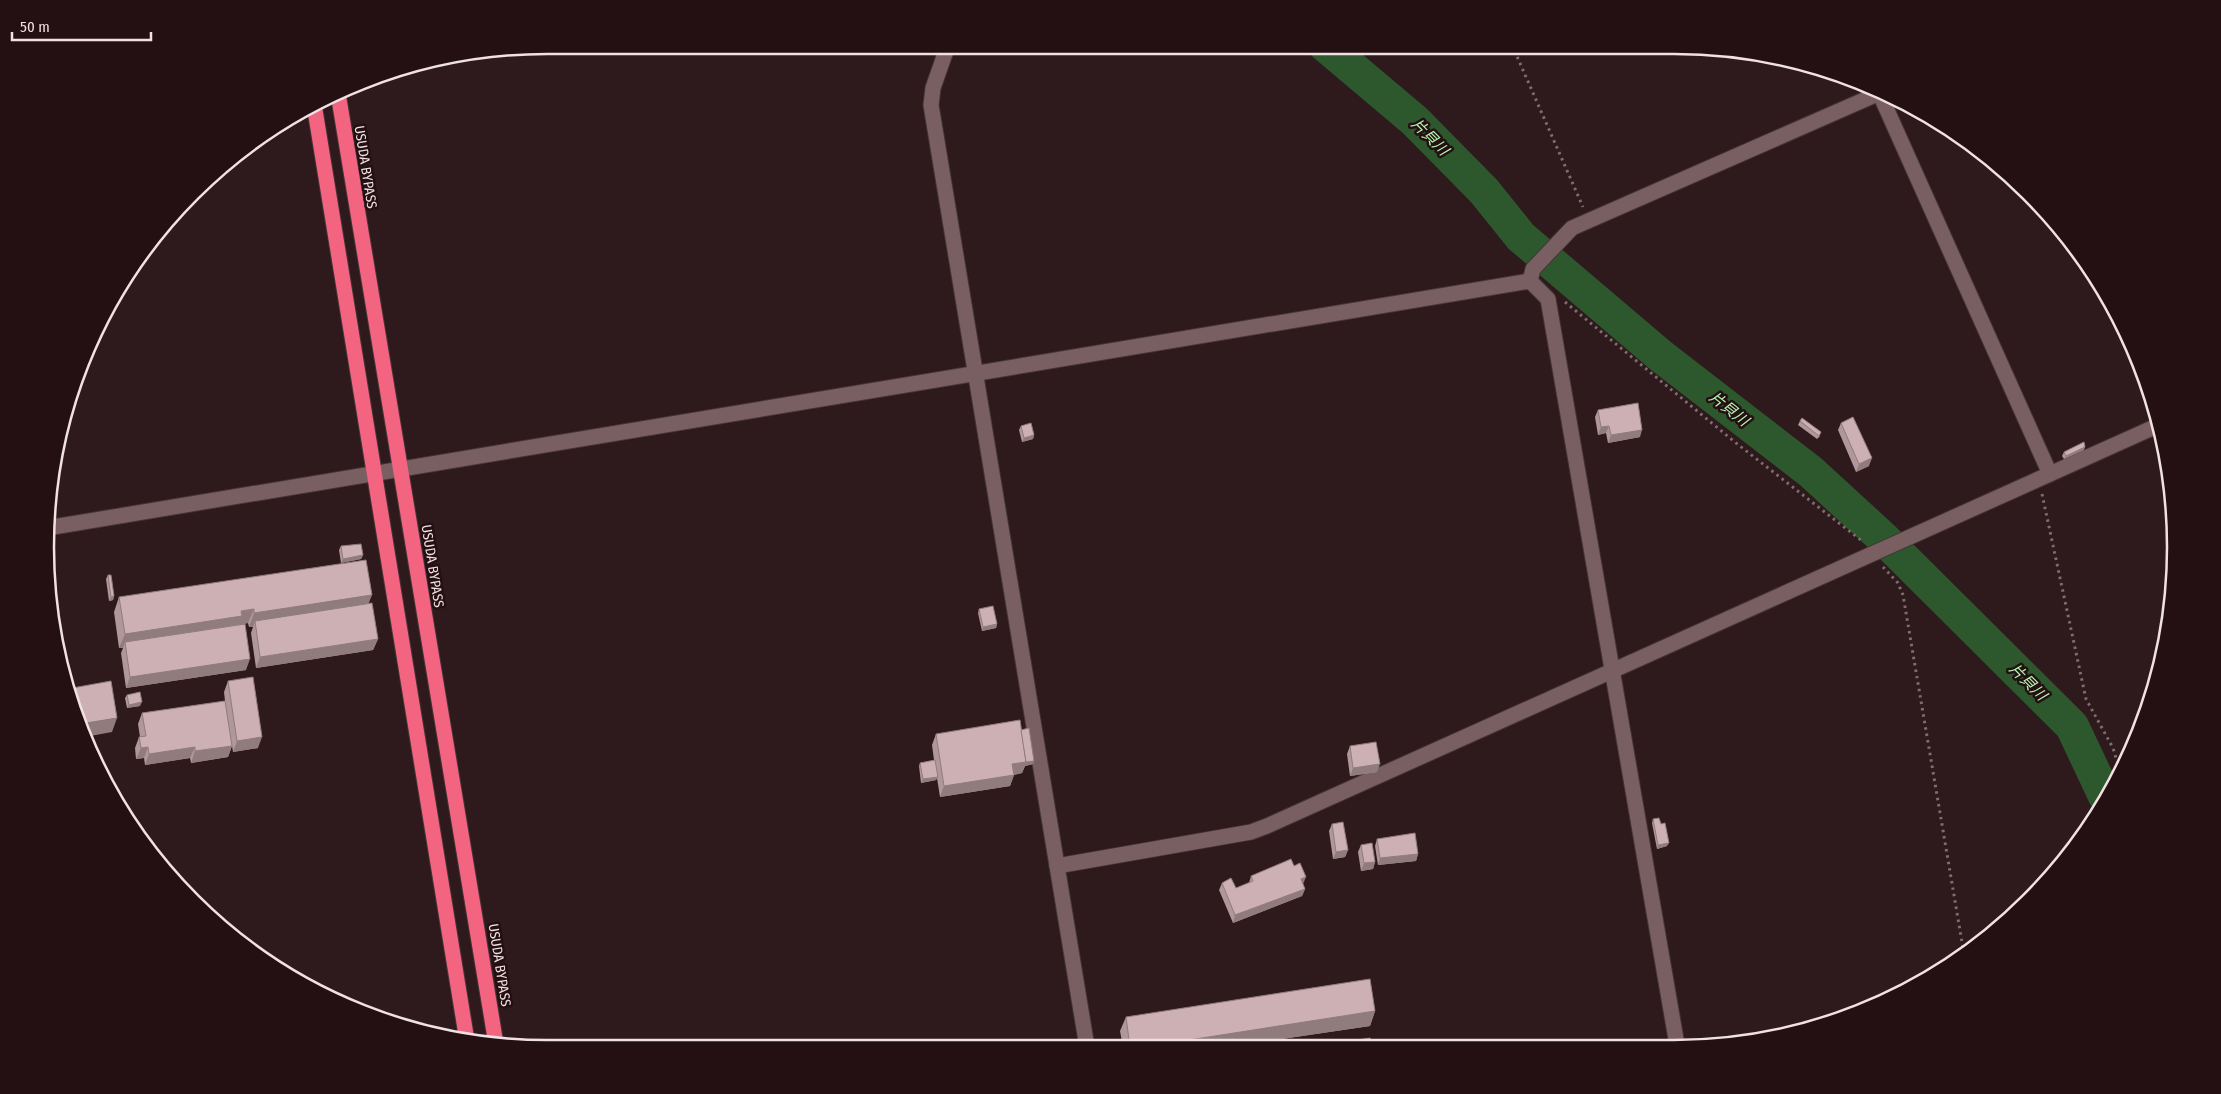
<svg xmlns="http://www.w3.org/2000/svg" width="2221" height="1094" viewBox="0 0 2221 1094" font-family="'Fira Sans Condensed','Noto Sans JP',sans-serif">
<style>
.lines{fill:none;stroke-linecap:round;stroke-linejoin:round}
.river{stroke:#2d572c;stroke-width:34}
.minor-casing{stroke:#453536;stroke-width:17}
.highway-casing{stroke:#453536;stroke-width:17}
.path{stroke:#7e6c6e;stroke-width:3;stroke-dasharray:2.5 4;stroke-linecap:butt}
.minor{stroke:#795f62;stroke-width:15}
.highway{stroke:#f36480;stroke-width:15}
.wall{fill:#b0979a}
.shaded-wall{fill:#907b7d}
.building{fill:#cdb0b3;stroke:#907b7d}
.labels{text-anchor:middle;stroke-width:5;stroke-linejoin:round;paint-order:stroke}
.street-label{font-size:14px;fill:#f0e1e2;stroke:#241013}
.water-label{font-size:15px;font-style:italic;fill:#b4f6b1;stroke:#241013}
.rim{fill:none;stroke:#f0e1e2;stroke-width:2.5}
</style>
<rect width="100%" height="100%" fill="#2e191c"/>
<g class="lines">
<polyline class="river" points="1325,45 1415,121 1484,191 1521,237 1661,356 1811,472 1884,539 2072,726 2105,796"/>
<g class="minor-casing">
<g id="minor">
<polyline points="948,45 933,88 931,105 1087,1047"/>
<polyline points="1878,90 2050,474"/>
<polyline points="1530,281 1533,269 1572,228 1882,92"/>
<polyline points="47,528 1530,281 1548,299 1677,1045"/>
<polyline points="1057,866 1251,832 1267,826 2159,425"/>
</g>
</g>
<g class="highway-casing">
<g id="highway">
<polyline points="338,93 496,1044"/>
<polyline points="314,104 467,1041"/>
</g>
</g>
<g class="path">
<polyline points="1512,45 1583,207"/>
<polyline points="1565,302 1736,443 1862,541"/>
<polyline points="2042,494 2086,699 2113,748 2120,771"/>
<polyline points="1883,567 1898,583 1903,595 1964,954"/>
</g>
<use href="#minor" class="minor"/>
<use href="#highway" class="highway"/>
</g>
<g class="wall">
<polygon points="1598,410 1640,437 1608,443 1606,433 1598,435 1595,417"/>
<polygon points="1800,421 1820,436 1817,439 1798,425"/>
<polygon points="1841,423 1869,466 1856,472 1838,430"/>
<polygon points="1021,426 1034,435 1033,439 1022,442 1019,430"/>
<polygon points="2084,450 2064,459 2062,456 2064,452"/>
<polygon points="341,546 363,555 361,559 341,563 339,550"/>
<polygon points="108,575 114,596 113,600 109,601 106,579"/>
<polygon points="119,597 368,604 378,639 373,650 256,668 251,633 253,627 249,627 248,623 238,625 246,670 126,688 121,653 123,648 119,648 114,612"/>
<polygon points="979,609 997,624 996,628 982,631 978,613"/>
<polygon points="228,681 258,748 233,752 232,746 228,757 191,763 190,758 145,765 144,758 136,759 135,748 139,737 140,737 138,724 142,713 225,701 224,692"/>
<polygon points="127,695 140,706 127,708 125,698"/>
<polygon points="1021,730 1033,764 1025,766 1022,773 1014,775 1010,786 940,797 937,778 936,780 921,783 919,766 920,763 934,760 932,745 936,734"/>
<polygon points="1350,746 1377,772 1350,776 1347,754"/>
<polygon points="1653,819 1667,846 1657,849 1652,823"/>
<polygon points="1332,824 1348,850 1345,857 1333,859 1329,831"/>
<polygon points="1377,839 1418,854 1416,861 1378,865 1375,846"/>
<polygon points="1361,845 1375,862 1373,869 1361,871 1358,852"/>
<polygon points="1251,876 1303,884 1305,889 1302,896 1233,923 1219,890 1222,883 1236,888 1249,883"/>
<polygon points="1375,1011 1370,1026 1235,1046 1123,1047 1120,1031 1126,1017"/>
</g>
<g class="shaded-wall">
<polygon points="1609,426 1606,433 1598,435 1601,427"/>
<polygon points="1642,430 1640,437 1608,443 1611,435"/>
<polygon points="1034,435 1033,439 1022,442 1024,438"/>
<polygon points="2085,447 2084,450 2064,459 2066,456"/>
<polygon points="1872,458 1869,466 1856,472 1859,464"/>
<polygon points="363,555 361,559 341,563 343,559"/>
<polygon points="372,595 366,610 255,621 253,627 249,627 254,613"/>
<polygon points="114,596 113,600 109,601 111,597"/>
<polygon points="254,609 248,623 125,642 123,648 119,648 125,634"/>
<polygon points="997,624 996,628 982,631 983,627"/>
<polygon points="378,639 373,650 256,668 260,657"/>
<polygon points="250,659 246,670 126,688 130,677"/>
<polygon points="142,702 140,706 127,708 129,705"/>
<polygon points="117,718 112,732 85,737 80,724"/>
<polygon points="262,737 258,748 233,752 237,741"/>
<polygon points="232,746 228,757 191,763 195,751"/>
<polygon points="148,747 144,758 136,759 141,748"/>
<polygon points="195,747 190,758 145,765 149,754"/>
<polygon points="1034,761 1033,764 1025,766 1022,773 1008,776 1012,764"/>
<polygon points="1380,764 1377,772 1350,776 1353,768"/>
<polygon points="1014,775 1010,786 940,797 944,786"/>
<polygon points="938,777 936,780 921,783 923,779"/>
<polygon points="1669,843 1667,846 1657,849 1658,845"/>
<polygon points="1348,850 1345,857 1333,859 1336,852"/>
<polygon points="1418,854 1416,861 1378,865 1380,858"/>
<polygon points="1375,862 1373,869 1361,871 1364,863"/>
<polygon points="1306,877 1303,884 1301,879"/>
<polygon points="1305,889 1302,896 1233,923 1235,915"/>
<polygon points="1375,1011 1370,1026 1235,1046 1144,1047"/>
</g>
<g class="building">
<polygon points="1638,403 1642,430 1611,435 1609,426 1601,427 1598,410"/>
<polygon points="1853,417 1872,458 1859,464 1841,423"/>
<polygon points="1802,418 1821,432 1819,436 1800,421"/>
<polygon points="1031,423 1034,435 1024,438 1021,426"/>
<polygon points="2084,442 2085,447 2066,456 2064,452"/>
<polygon points="361,544 363,555 343,559 341,546"/>
<polygon points="366,560 372,595 254,613 254,609 241,611 242,616 125,634 119,597"/>
<polygon points="108,575 111,575 114,596 111,597"/>
<polygon points="372,603 378,639 260,657 255,621"/>
<polygon points="993,606 997,624 983,627 979,609"/>
<polygon points="245,624 250,659 130,677 125,642"/>
<polygon points="253,677 262,737 237,741 228,681"/>
<polygon points="111,681 117,718 80,724 67,689"/>
<polygon points="140,692 142,702 129,705 127,695"/>
<polygon points="225,701 232,746 195,751 195,747 149,754 148,747 141,748 139,737 146,736 142,713"/>
<polygon points="1020,720 1026,762 1012,764 1014,775 944,786 936,734"/>
<polygon points="1029,728 1034,761 1026,762 1021,730"/>
<polygon points="1376,742 1380,764 1353,768 1350,746"/>
<polygon points="935,760 938,777 923,779 920,763"/>
<polygon points="1659,818 1661,824 1665,823 1669,843 1658,845 1653,819"/>
<polygon points="1343,822 1348,850 1336,852 1332,824"/>
<polygon points="1415,833 1418,854 1380,858 1377,839"/>
<polygon points="1372,843 1375,862 1364,863 1361,845"/>
<polygon points="1291,859 1294,866 1300,863 1306,877 1301,879 1305,889 1235,915 1222,883 1231,878 1236,888 1253,881 1251,876"/>
<polygon points="1370,979 1375,1011 1144,1047 1130,1047 1126,1017"/>
<polygon points="1370,1038 1371,1046 1320,1046"/>
</g>
<g class="labels">
<g class="street-label">
<text transform="translate(366 167) rotate(81)" y="5">USUDA BYPASS</text>
<text transform="translate(433 566) rotate(81)" y="5">USUDA BYPASS</text>
<text transform="translate(500 965) rotate(81)" y="5">USUDA BYPASS</text>
</g>
<g class="water-label">
<text transform="translate(1430 137) rotate(45)" y="5">片貝川</text>
<text transform="translate(1729 409) rotate(38)" y="5">片貝川</text>
<text transform="translate(2028 682) rotate(45)" y="5">片貝川</text>
</g>
</g>
<path d="M0 0H2221V1094H0ZM547 54H1674A493 493 0 0 1 2167 547V547A493 493 0 0 1 1674 1040H547A493 493 0 0 1 54 547V547A493 493 0 0 1 547 54Z" fill="#241013" fill-rule="evenodd"/>
<path class="rim" d="M547 54H1674A493 493 0 0 1 2167 547V547A493 493 0 0 1 1674 1040H547A493 493 0 0 1 54 547V547A493 493 0 0 1 547 54Z"/>
<path d="M12 32v8h139v-8" fill="none" stroke="#f0e1e2" stroke-width="2.5"/>
<text x="20" y="32" font-size="15" fill="#f0e1e2" stroke="#241013" stroke-width="4" paint-order="stroke">50 m</text>
</svg>
